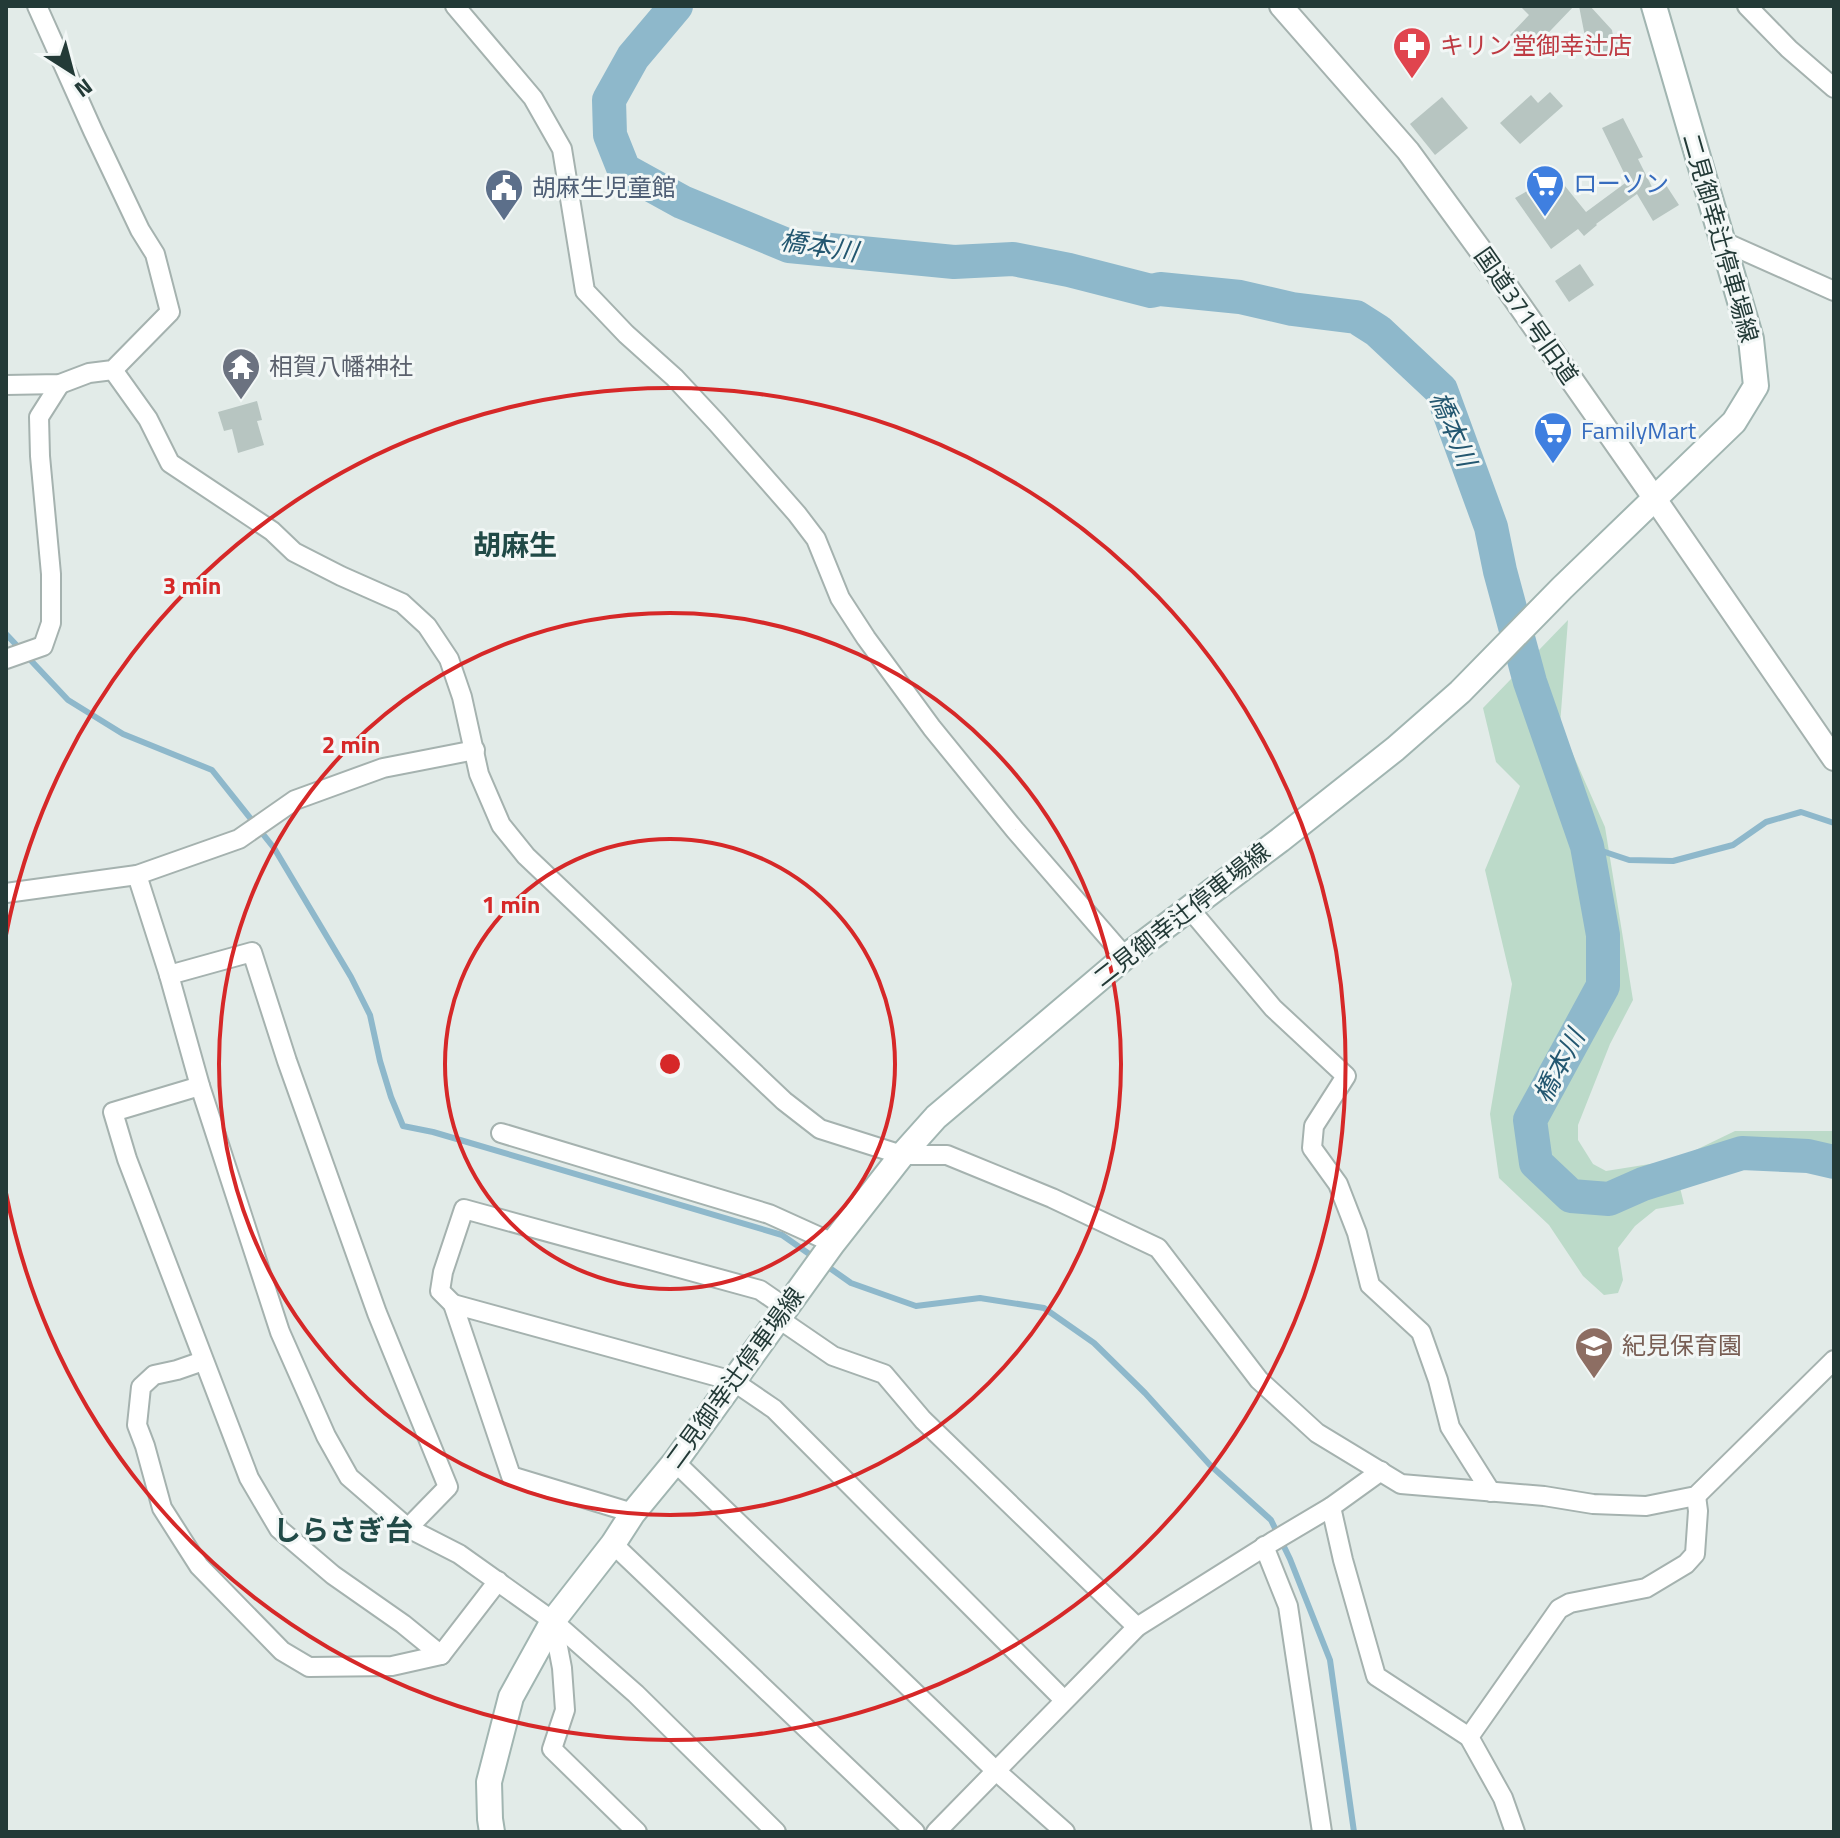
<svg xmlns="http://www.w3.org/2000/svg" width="1840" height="1838" viewBox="0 0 1840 1838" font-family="'Titillium Web','Noto Sans JP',sans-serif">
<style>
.green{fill:#bcdac9}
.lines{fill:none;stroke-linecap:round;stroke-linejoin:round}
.stream{stroke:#8eb8cb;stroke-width:6}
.river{stroke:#8eb8cb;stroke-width:34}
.building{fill:#b7c5c1}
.minor-casing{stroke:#a5b2af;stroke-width:22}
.tertiary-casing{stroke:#a5b2af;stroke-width:26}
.secondary-casing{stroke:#a1b5b1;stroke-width:28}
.minor{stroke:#fff;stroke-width:18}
.tertiary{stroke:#fff;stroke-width:22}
.secondary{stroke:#fff;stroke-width:24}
.ring{fill:none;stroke:#d62828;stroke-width:4}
.labels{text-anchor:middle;stroke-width:6;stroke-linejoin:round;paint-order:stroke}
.health-label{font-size:24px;fill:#be3a42;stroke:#f2f7f6;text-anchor:start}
.shop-label{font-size:24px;fill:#366cbe;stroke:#f2f7f6;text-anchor:start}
.service-label{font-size:24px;fill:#4e5e75;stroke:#f2f7f6;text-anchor:start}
.street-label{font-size:24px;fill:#233a37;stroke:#f2f7f6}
.worship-label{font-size:24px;fill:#5b616d;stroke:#f2f7f6;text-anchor:start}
.education-label{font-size:24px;fill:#785e54;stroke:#f2f7f6;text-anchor:start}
.water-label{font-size:26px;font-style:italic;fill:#235770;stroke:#f2f7f6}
.quarter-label{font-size:28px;font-weight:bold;fill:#214a47;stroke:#f2f7f6}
.centre{fill:#d62828;stroke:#f2f7f6;stroke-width:4}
.ring-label{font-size:24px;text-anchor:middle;font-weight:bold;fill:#d62828;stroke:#f2f7f6;stroke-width:6;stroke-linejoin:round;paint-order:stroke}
</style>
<rect width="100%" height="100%" fill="#e2ebe8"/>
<polygon class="green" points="1568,620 1560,725 1605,827 1633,1000 1610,1044 1578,1125 1578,1140 1593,1164 1606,1171 1675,1160 1735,1131 1834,1131 1834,1146 1771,1143 1675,1167 1684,1204 1656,1209 1635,1226 1618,1248 1623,1280 1618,1293 1604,1295 1583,1276 1549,1225 1499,1178 1490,1114 1512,984 1485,870 1520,786 1496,762 1483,708"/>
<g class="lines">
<g class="stream">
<polyline points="6,634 68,700 123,734 212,770 274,848 351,977 370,1015 380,1061 391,1097 403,1126 433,1132 782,1235 815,1258"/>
<polyline points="1587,846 1629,860 1673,861 1733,845 1766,822 1801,812 1834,823"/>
<polyline points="824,1264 851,1283 916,1306 980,1298 1044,1308 1094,1343 1145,1393 1210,1465 1271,1520 1290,1559 1330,1660 1354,1832"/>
</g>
<polyline class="river" points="676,6 633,57 609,100 610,135 624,170 682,202 789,246 954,262 1013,259 1069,270 1151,291 1160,289 1240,297 1292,309 1356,317 1378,331 1441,390 1491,527 1500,571 1530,682 1587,846 1603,935 1603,986 1530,1120 1536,1163 1571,1196 1609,1199 1643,1184 1742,1153 1808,1156 1834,1162"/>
</g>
<g class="building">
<polygon points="1520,6 1574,6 1529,53 1510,35 1529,15"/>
<polygon points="1579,6 1590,6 1612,30 1613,36 1620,35 1622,50 1589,57"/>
<polygon points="1550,92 1563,106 1520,144 1500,123 1531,95 1538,103"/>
<polygon points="1442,97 1468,128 1435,155 1410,124"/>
<polygon points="1623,118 1643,157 1638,159 1653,189 1664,182 1679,205 1653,221 1637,194 1596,224 1597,225 1584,236 1578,229 1551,249 1515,198 1529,190 1552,170 1586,212 1628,181 1602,128"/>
<polygon points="1580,264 1594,285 1569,302 1555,281"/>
<polygon points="257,401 262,420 257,421 264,445 238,453 232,429 224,431 218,412"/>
</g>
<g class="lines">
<g class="minor-casing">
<g id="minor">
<polyline points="455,6 533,98 562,149 585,291 626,334 675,378 717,423 797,514 816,539 840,598 866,638 932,728 1015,830 1125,957"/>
<polyline points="1747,6 1789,49 1834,88"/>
<polyline points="1722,241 1834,291"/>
<polyline points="113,370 148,419 170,463 272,531 294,552 341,576 402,603 427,626 449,659 462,697 479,774 501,825 526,856 784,1101 820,1129 902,1155 947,1155 1052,1198 1158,1248 1259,1380 1317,1433 1401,1484 1544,1496 1593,1504 1646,1506 1696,1496 1834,1360"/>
<polyline points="6,385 60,384 89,373 113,370 170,312 155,254 140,230 93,131 37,6"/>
<polyline points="6,659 43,646 51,623 51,574 40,456 39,417 60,384"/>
<polyline points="137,875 169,975 200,1086 280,1332 326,1436 349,1477 408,1528 459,1554 553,1621 636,1694 776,1832"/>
<polyline points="6,893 137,875 239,839 295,800 383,768 475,750"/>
<polyline points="1189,908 1273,1008 1346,1076 1314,1126 1312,1148 1338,1184 1357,1233 1370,1285 1421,1332 1438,1380 1450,1427 1491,1492"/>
<polyline points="169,975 252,952 287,1061 377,1313 448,1487 408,1528"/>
<polyline points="200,1086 113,1112 127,1159 249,1478 279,1529 333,1575 403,1624 441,1655"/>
<polyline points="501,1133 769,1214 833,1243"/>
<polyline points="453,1304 440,1291 443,1272 464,1209 760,1290 786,1308"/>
<polyline points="779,1319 833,1356 884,1374 923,1420 1137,1627"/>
<polyline points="203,1361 177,1370 154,1375 141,1387 137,1425 145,1446 162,1508 199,1566 282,1651 309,1667 392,1666 441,1655 498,1581"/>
<polyline points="675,1462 995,1770 1065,1832"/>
<polyline points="1331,1507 1343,1560 1376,1676 1469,1737 1503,1798 1515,1832"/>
<polyline points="633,1513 511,1476 453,1304 733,1381 774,1409 1064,1700"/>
<polyline points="613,1544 915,1832"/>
<polyline points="1264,1546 1288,1606 1322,1832"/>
<polyline points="553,1621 562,1668 565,1710 552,1749 637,1832"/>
<polyline points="1469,1737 1559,1609 1570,1603 1646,1588 1686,1564 1695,1554 1698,1511 1696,1496"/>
<polyline points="936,1832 1137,1627 1272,1542 1331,1507 1381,1471"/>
</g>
</g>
<g class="tertiary-casing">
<polyline id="tertiary" points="1281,6 1408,151 1492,266 1655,499 1834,759"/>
</g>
<g class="secondary-casing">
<polyline id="secondary" points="492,1832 490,1819 489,1782 511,1697 553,1621 613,1544 633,1513 675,1462 833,1243 902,1155 936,1117 1125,957 1280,840 1395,749 1460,692 1562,588 1734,422 1756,386 1751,339 1654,6"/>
</g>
<use href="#minor" class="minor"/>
<use href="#tertiary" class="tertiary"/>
<use href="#secondary" class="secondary"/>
</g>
<g class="ring">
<circle cx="670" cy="1064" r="225"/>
<circle cx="670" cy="1064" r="451"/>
<path d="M6 935A676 676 0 1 1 6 1193"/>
</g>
<defs>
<g id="pharmacy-pin" transform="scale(2)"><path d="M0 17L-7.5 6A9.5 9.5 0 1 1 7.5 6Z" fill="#e0444e" stroke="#f2f7f6"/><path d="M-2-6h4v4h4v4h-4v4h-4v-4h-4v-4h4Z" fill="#fff"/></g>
<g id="supermarket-pin" transform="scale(2)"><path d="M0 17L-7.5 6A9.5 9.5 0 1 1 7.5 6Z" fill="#3f7fe0" stroke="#f2f7f6"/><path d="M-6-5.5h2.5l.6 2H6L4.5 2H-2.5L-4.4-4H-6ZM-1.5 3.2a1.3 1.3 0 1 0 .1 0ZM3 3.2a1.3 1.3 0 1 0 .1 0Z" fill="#fff"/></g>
<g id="civic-pin" transform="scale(2)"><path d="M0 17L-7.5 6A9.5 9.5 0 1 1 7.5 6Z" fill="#5c6f8a" stroke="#f2f7f6"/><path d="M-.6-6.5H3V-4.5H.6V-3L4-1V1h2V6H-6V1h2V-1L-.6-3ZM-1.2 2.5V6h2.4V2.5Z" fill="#fff"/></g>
<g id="temple-pin" transform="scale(2)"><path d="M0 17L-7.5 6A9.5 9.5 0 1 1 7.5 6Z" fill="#6b7280" stroke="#f2f7f6"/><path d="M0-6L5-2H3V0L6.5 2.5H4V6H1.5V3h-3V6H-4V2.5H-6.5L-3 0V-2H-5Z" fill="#fff"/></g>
<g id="school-pin" transform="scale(2)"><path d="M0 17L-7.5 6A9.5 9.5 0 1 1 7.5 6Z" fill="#8d6e63" stroke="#f2f7f6"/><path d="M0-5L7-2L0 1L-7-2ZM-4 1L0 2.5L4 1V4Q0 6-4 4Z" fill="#fff"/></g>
</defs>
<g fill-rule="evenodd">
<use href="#pharmacy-pin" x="1412" y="46"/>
<use href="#supermarket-pin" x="1545" y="184"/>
<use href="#civic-pin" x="504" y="188"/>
<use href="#temple-pin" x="241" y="367"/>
<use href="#supermarket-pin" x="1553" y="431"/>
<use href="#school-pin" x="1594" y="1346"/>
</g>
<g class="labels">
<g class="health-label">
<text x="1440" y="54">キリン堂御幸辻店</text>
</g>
<g class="shop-label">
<text x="1573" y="192">ローソン</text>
<text x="1581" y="439">FamilyMart</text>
</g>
<g class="service-label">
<text x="532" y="196">胡麻生児童館</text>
</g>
<g class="street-label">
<text transform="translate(1720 238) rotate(74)" y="8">二見御幸辻停車場線</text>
<text transform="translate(1526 316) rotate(55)" y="8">国道371号旧道</text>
<text transform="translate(1182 915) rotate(-38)" y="8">二見御幸辻停車場線</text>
<text transform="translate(735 1378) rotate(-54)" y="8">二見御幸辻停車場線</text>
</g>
<g class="worship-label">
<text x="269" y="375">相賀八幡神社</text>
</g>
<g class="education-label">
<text x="1622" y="1354">紀見保育園</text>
</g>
<g class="water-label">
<text transform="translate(819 246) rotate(9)" y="9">橋本川</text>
<text transform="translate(1453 429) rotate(67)" y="9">橋本川</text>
<text transform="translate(1559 1066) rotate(-62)" y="9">橋本川</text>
</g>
<g class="quarter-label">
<text x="515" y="555">胡麻生</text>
<text x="343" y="1540">しらさぎ台</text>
</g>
</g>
<circle cx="670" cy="1064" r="12" class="centre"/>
<g class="ring-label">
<text x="192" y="594">3 min</text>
<text x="351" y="753">2 min</text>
<text x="511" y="913">1 min</text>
</g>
<rect width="1840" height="1838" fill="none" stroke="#233a37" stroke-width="16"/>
<g transform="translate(72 72) rotate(144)" stroke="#f2f7f6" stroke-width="6" paint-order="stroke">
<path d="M0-6L14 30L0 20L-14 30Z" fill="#233a37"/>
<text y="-12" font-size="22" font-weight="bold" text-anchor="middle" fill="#233a37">N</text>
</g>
</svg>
